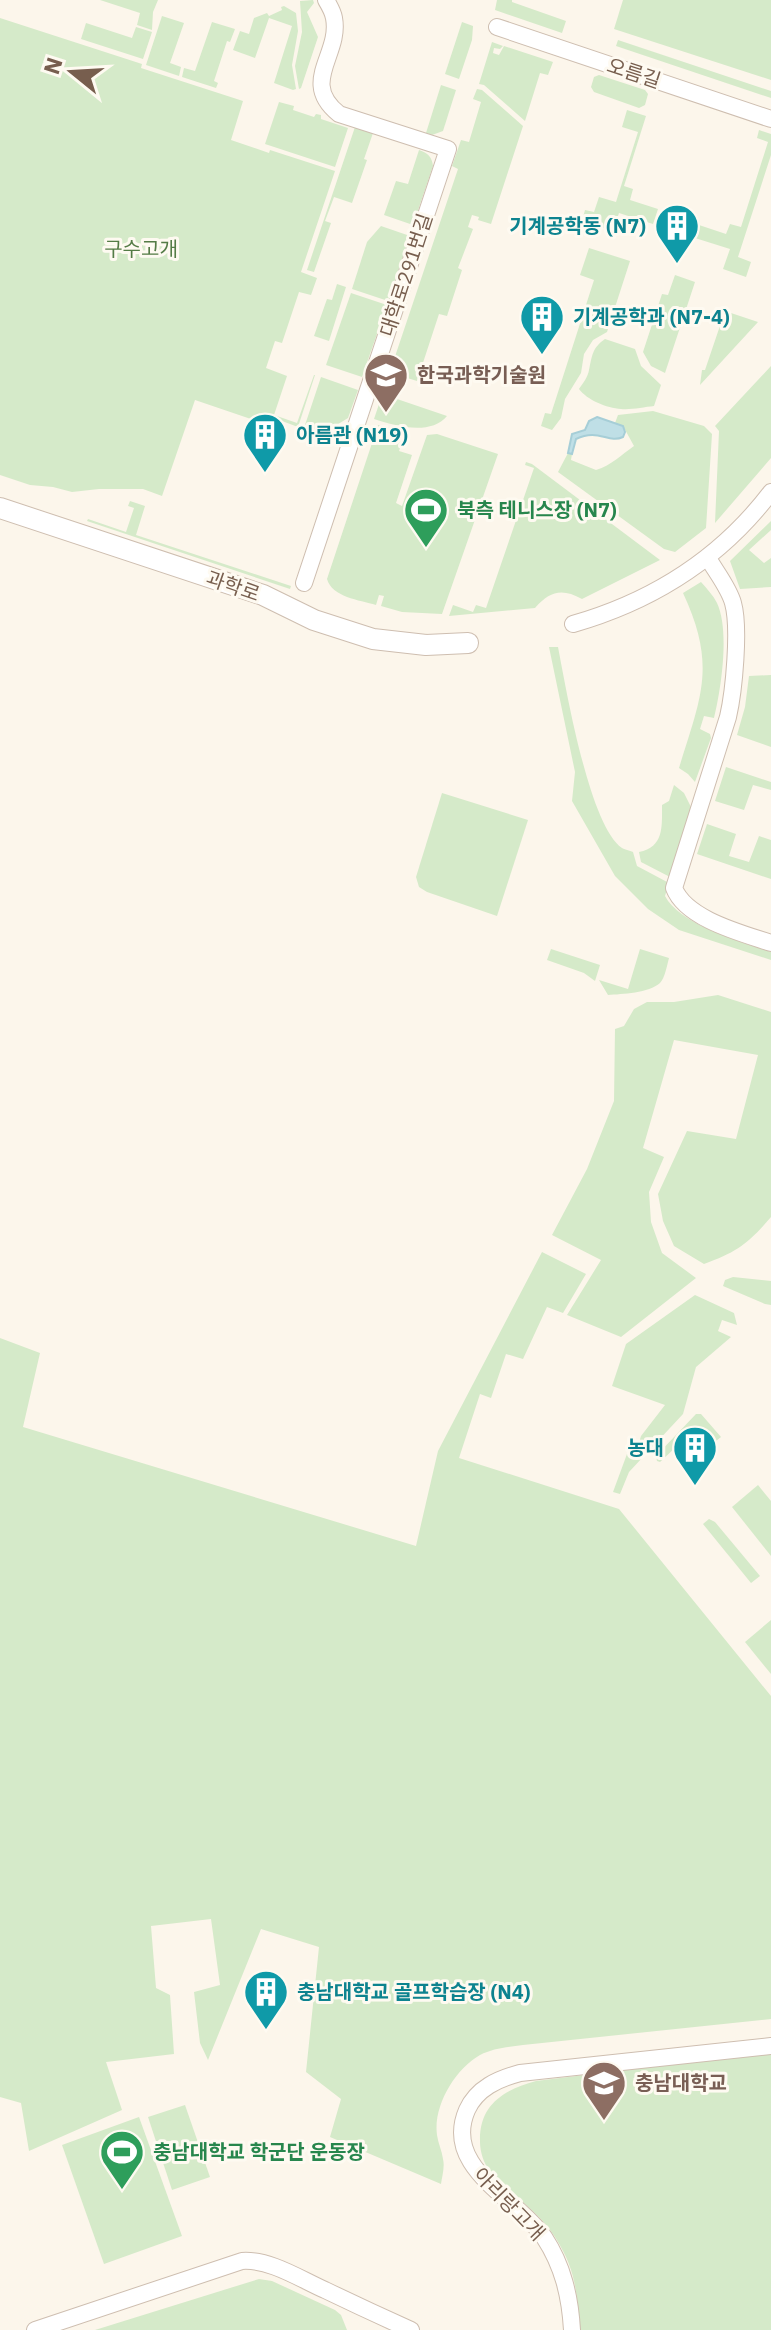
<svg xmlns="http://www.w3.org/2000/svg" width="771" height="2330" viewBox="0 0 771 2330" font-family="'IBM Plex Sans','Noto Sans KR',sans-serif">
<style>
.green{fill:#d5eac9}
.water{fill:#bfdfe6;stroke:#a6ced7;stroke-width:2}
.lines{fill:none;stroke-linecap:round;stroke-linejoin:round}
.minor-casing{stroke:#cebeb0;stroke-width:18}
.tertiary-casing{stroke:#cebeb0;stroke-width:22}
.minor{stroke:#fff;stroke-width:16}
.tertiary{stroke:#fff;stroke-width:20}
.labels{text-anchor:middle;stroke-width:6;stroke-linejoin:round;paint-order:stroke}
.street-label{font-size:20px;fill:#775e4e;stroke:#fefaf1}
.culture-label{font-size:20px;font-weight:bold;fill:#0d838f;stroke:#fefaf1;text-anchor:start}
.park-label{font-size:20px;fill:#547c46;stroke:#fefaf1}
.education-label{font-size:20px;font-weight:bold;fill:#785e54;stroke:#fefaf1;text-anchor:start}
.leisure-label{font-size:20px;font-weight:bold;fill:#27864d;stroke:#fefaf1;text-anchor:start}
</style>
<rect width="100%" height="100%" fill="#fcf6eb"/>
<g class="green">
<polygon points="100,0 158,0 153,12 152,30 137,25 140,13"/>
<polygon points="313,0 314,3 307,12 318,37 301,88 299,89 295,66 302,32 300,1"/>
<polygon points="497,0 512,0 512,2 566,21 562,33 495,10"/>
<polygon points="623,0 771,0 771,80 614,29"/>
<polygon points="284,6 296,13 298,31 292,65 296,89 293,90 274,83 292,26 269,18 255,58 233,50 240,31 249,34 254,18 267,13 269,16 282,10 281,7"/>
<polygon points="162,16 184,23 170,63 181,67 179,76 146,65"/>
<polygon points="0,18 142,64 141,68 243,101 231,140 269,153 270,150 335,171 301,272 317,278 311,295 299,292 282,343 275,341 266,368 287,376 274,415 297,423 314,375 315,375 298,427 274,418 271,426 195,400 162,496 143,489 99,489 72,492 53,487 30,485 0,475"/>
<polygon points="212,22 235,29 230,42 227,41 214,81 218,83 216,88 182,77 184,68 195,71"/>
<polygon points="462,22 473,26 472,40 459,79 445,74"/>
<polygon points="86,23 132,38 136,27 152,32 143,59 81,39"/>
<polygon points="618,40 771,91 771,98 616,46"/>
<polygon points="492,42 503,46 500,49 494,48 493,53 499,55 504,46 553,62 548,75 540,73 525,121 484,85 479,84"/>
<polygon points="599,75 645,90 648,94 645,105 639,108 594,92 591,87 594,77"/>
<polygon points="441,85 456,90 443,131 432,135 426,133"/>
<path d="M 477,89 L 482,90 L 523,126 L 491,224 L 478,220 L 479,217 L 472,215 L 468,227 L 473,229 L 458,268 L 462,270 L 447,316 L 439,314 L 417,381 L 404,377 L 397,399 L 447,416 C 431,436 395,426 374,419 L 458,169 L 452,166 L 461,140 L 469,142 L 481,102 L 473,99 Z"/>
<polygon points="279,102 294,106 293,110 314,117 316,114 321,115 321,119 348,128 335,167 265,144"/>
<polygon points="627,110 646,116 624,186 633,189 630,200 658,209 653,224 619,213 613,231 582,221 585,210 594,212 599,197 616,202 638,132 622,127"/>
<polygon points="355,127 373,133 364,159 367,160 352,203 334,197 325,221 331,223 314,272 307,270"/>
<polygon points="759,130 771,134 771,155 738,257 751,262 746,277 723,269 730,249 695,238 699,225 726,234 730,224 741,227 768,142 757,138"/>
<path d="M 419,150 C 428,153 432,157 433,166 L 413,225 L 384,215 L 396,181 L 408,184 Z"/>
<polygon points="381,226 410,236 388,301 352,289 367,242"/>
<polygon points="589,248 630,261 607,332 593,340 584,354 581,373 565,399 561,418 552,430 541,426 545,413 551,414 594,280 580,275"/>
<polygon points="675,275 695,282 665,373 651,366 643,352 662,294 668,295"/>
<polygon points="337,284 346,287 329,341 314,336 327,299 332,300"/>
<polygon points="351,293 387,305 362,377 326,365"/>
<polygon points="725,311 758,322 700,385 702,370 705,370"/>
<path d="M 605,339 L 635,349 L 641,366 L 661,385 L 654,406 C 644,407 631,410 621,409 C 607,408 587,400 579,389 C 583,383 588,377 589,370 C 592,356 592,348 605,339 Z"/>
<polygon points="771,366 771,458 715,523 719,431 715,426"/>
<polygon points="321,377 358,390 348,418 322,434 304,428"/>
<path d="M 653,411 L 704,426 L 712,434 L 706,528 L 675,552 L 664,549 L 558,472 L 568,453 L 572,454 L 571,460 L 596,470 C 612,465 621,455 634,446 L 623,426 L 615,423 L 618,415 Z"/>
<path d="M 378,425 L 406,431 L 399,451 L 412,455 L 396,503 L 402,506 L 427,435 L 437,434 L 498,454 L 442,614 L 402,612 L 381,606 L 384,596 L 379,595 L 376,605 C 359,600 332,597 327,579 Z"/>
<path d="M 526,462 L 532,464 L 660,560 L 582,599 C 562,588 550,591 535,608 L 449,616 L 453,605 L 473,612 L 476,605 L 486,608 L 534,468 L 525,465 Z"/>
<polygon points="130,501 145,506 136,535 291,586 290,589 87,521 88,519 126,532 134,508 128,506"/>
<polygon points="771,521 771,530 749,550 764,563 771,558 771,587 740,589 730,561"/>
<path d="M 701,582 C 707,589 713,595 717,603 C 730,631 721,689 714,718 L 704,716 L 700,729 L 710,734 L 711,738 L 695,782 L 688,774 L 679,768 C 701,696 717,666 683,593 Z"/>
<path d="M 549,647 L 558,647 C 566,688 589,825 622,848 C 624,849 630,851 633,852 L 637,866 L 669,883 L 665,896 C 680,925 742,942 771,952 L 771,960 L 679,930 L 648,909 L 615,876 L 572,801 L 575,772 Z"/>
<polygon points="771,675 771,747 737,735 745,707 749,676"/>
<polygon points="726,767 771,782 771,790 753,785 744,810 715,801"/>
<path d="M 674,785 L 684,793 L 692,809 L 670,877 L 641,862 L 639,852 C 664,847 662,827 662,805 L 669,801 Z"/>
<polygon points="442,793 528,820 497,916 427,892 419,887 416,877"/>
<polygon points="707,824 736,834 729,856 749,862 759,836 771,840 771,879 697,854"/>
<polygon points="551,949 600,965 595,981 584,973 547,960"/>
<path d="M 640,949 L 669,958 C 667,965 665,978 660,983 C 649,993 622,994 608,995 L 599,980 L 628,989 Z"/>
<path d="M 718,995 L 771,1012 L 771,1217 C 748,1244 737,1252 704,1264 L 674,1246 L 663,1221 L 658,1194 L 687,1131 L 736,1139 L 758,1055 L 674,1040 L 643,1148 L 664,1157 L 649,1192 L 651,1222 L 662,1253 L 696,1278 L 621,1337 L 567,1315 L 601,1260 L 552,1235 L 587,1169 L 614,1101 L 615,1029 L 624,1026 L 634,1009 L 647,1002 L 674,1002 Z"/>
<path d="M 542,1252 L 586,1274 L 563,1313 L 547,1307 L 523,1359 L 506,1354 L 491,1398 L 480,1394 L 459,1458 L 619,1509 L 771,1696 L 771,2019 L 523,2045 C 508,2047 493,2048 480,2055 C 455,2069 433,2106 437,2135 C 438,2143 442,2151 443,2159 C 445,2167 442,2176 441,2184 L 330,2137 L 341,2099 L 306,2072 L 319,1947 L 261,1929 L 208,2060 L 200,2043 L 194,1992 L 220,1985 L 211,1919 L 151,1926 L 156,1988 L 170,1995 L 174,2054 L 106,2062 L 122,2110 L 29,2151 L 21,2103 L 0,2097 L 0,1338 L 40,1353 L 23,1427 L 416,1546 L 438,1451 Z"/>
<polygon points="733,1277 771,1281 771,1305 765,1304 723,1286 725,1280"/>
<polygon points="695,1295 734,1313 737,1325 722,1320 718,1331 731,1337 696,1367 683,1414 629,1472 620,1494 613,1492 627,1454 638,1446 641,1436 665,1405 612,1386 626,1344"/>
<polygon points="696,1414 701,1414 721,1437 691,1461 678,1445 660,1462 657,1461 656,1456"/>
<polygon points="758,1485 771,1501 771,1556 732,1507"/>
<polygon points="709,1519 715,1522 760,1576 751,1583 703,1524"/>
<polygon points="771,1620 771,1674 745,1642"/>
<path d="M 771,2052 L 771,2330 L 579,2330 C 577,2291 576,2270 555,2237 C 538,2210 510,2195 490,2171 C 484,2164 480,2152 480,2142 C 479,2105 503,2090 536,2081 Z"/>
<polygon points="185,2105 210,2177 172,2190 148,2117"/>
<polygon points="139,2117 182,2236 104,2264 62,2145"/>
<polygon points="259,2279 272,2281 335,2310 341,2315 347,2330 95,2330"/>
</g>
<path class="water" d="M 597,417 L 623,426 L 625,432 L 623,437 C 608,444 599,428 576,439 L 572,454 L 568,453 L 572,434 L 585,430 L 589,421 Z"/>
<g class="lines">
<g class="minor-casing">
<g id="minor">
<polyline points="497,27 771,119"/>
<path d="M 708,558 C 716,572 729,588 733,603 C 740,628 734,691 728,717 L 674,888 C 686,919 741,933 771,943"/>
<path d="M 304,583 L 448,149 L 339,114 C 299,82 341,55 334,18 C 333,12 329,5 326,0"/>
<path d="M 573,624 C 653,601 720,559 771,492"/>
<path d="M 35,2330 L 242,2261 C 270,2259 300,2279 325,2290 C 354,2304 382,2317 411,2330"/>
<path d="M 572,2330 C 570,2296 563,2266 544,2237 C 517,2198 442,2168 467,2110 C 477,2088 498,2079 520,2073 L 771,2046"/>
</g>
</g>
<g class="tertiary-casing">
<polyline id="tertiary" points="0,508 263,595 314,620 373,639 426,645 468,643"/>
</g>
<use href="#minor" class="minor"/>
<use href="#tertiary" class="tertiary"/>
</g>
<defs>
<g id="building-pin" transform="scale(2.3)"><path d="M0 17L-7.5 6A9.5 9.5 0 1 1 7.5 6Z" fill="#0f9aa8" stroke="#fefaf1"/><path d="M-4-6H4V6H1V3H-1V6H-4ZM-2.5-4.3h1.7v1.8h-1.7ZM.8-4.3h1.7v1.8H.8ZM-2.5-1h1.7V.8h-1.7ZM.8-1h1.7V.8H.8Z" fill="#fff"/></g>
<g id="university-pin" transform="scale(2.3)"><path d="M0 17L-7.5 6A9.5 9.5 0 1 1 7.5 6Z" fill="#8d6e63" stroke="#fefaf1"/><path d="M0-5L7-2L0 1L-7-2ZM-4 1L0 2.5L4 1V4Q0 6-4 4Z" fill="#fff"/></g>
<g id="stadium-pin" transform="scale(2.3)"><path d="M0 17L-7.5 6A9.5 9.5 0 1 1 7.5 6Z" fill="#2e9e5b" stroke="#fefaf1"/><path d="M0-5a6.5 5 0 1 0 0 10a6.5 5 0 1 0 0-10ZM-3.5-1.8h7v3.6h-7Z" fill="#fff"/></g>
</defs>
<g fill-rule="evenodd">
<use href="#building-pin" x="677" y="226"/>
<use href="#building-pin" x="542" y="317"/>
<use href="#university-pin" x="386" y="375"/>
<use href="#building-pin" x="265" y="435"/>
<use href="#stadium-pin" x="426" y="510"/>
<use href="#building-pin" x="695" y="1448"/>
<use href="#building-pin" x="266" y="1992"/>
<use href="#university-pin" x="604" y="2083"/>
<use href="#stadium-pin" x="122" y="2152"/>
</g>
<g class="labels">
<g class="street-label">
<text transform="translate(634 73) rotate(18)" y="7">오름길</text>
<text transform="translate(406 275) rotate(-72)" y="7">대학로291번길</text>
<text transform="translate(233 586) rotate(19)" y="7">과학로</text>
<text transform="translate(509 2204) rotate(46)" y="7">아리랑고개</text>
</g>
<g class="culture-label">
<text x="646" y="233" text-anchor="end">기계공학동 (N7)</text>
<text x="573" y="324">기계공학과 (N7-4)</text>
<text x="296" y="442">아름관 (N19)</text>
<text x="664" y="1455" text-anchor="end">농대</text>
<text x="297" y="1999">충남대학교 골프학습장 (N4)</text>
</g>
<g class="park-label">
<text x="141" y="256">구수고개</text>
</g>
<g class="education-label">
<text x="417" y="382">한국과학기술원</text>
<text x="635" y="2090">충남대학교</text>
</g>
<g class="leisure-label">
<text x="457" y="517">북측 테니스장 (N7)</text>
<text x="153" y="2159">충남대학교 학군단 운동장</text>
</g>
</g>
<g transform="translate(72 72) rotate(288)" stroke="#fefaf1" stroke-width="6" paint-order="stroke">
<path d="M0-6L14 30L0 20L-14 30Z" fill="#775e4e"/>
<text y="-12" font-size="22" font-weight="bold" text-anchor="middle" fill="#775e4e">N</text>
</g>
</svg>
